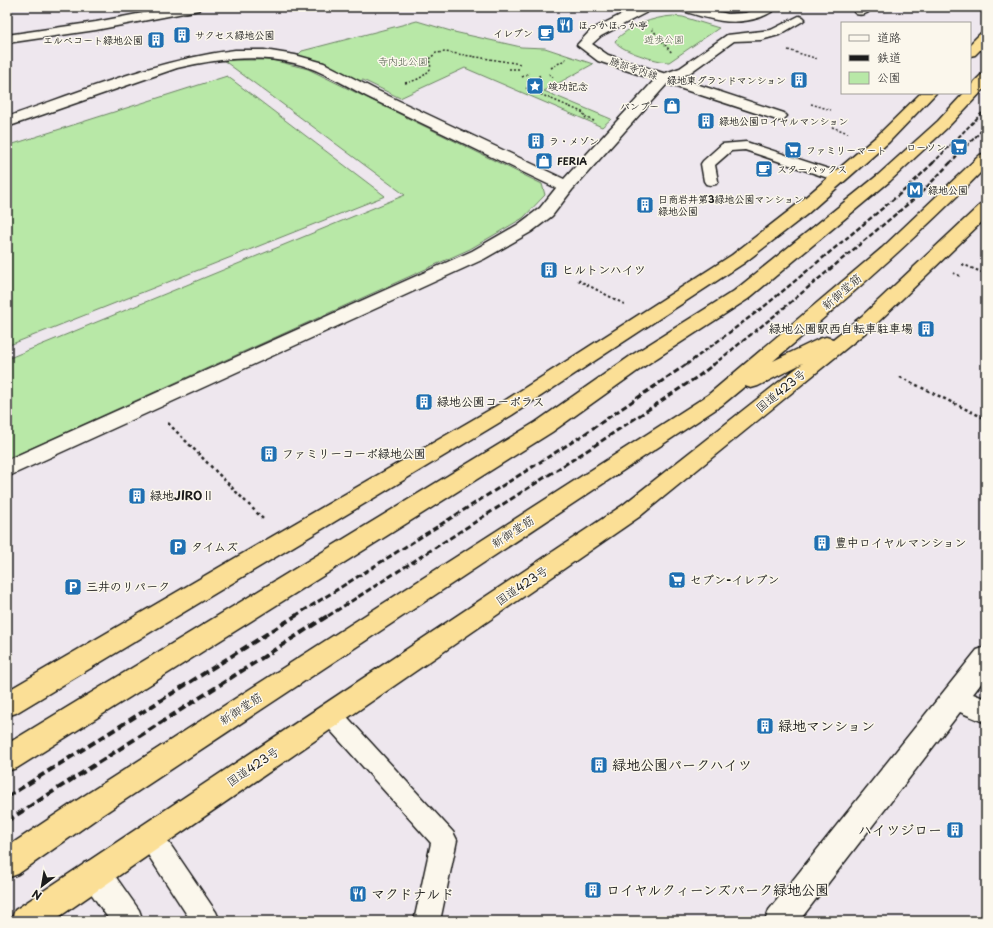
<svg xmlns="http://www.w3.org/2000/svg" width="993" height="928" viewBox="0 0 993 928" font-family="'Playpen Sans','Klee One',sans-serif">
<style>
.green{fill:#b8e8a7;stroke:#6a8262}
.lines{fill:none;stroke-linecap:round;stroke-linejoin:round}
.service-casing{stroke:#1c1c1c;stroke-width:3}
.minor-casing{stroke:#1c1c1c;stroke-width:3}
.tertiary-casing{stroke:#1c1c1c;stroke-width:3}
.trunk-casing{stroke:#1c1c1c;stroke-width:3}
.path-far2{stroke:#1c1c1c;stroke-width:1.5;stroke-dasharray:2 2;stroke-linecap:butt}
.path-far1{stroke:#1c1c1c;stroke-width:2;stroke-dasharray:2.5 2.5;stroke-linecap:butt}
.path{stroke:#1c1c1c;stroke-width:2.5;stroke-dasharray:3 3;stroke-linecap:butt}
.service{fill:#fbf7ec;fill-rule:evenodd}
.minor{fill:#fbf7ec;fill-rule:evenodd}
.tertiary{fill:#fbf7ec;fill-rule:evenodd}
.trunk{fill:#fbdf96;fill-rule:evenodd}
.rail-far3{stroke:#1c1c1c;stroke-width:2;stroke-dasharray:4 2;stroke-linecap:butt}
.rail-far2{stroke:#1c1c1c;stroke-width:2.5;stroke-dasharray:5 2.5;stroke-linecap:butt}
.rail-far1{stroke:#1c1c1c;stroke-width:3;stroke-dasharray:6 3;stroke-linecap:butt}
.rail{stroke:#1c1c1c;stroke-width:4;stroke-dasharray:8 4;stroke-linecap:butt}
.labels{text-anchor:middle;stroke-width:3;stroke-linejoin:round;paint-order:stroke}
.far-poi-label{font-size:10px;font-weight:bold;fill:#1c1c1c;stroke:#fbf7ec;text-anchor:start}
.far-park-label{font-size:10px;fill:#4b5946;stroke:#fbf7ec}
.far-street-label{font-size:10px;fill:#1c1c1c;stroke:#fbf7ec}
.poi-label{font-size:12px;font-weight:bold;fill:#1c1c1c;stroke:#fbf7ec;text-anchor:start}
.street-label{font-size:12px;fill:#1c1c1c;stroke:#fbf7ec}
.near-poi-label{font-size:14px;font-weight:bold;fill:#1c1c1c;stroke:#fbf7ec;text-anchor:start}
</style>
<rect width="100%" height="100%" fill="#eee7ee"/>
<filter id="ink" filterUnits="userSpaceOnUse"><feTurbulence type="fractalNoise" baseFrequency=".025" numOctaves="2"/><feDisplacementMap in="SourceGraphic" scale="8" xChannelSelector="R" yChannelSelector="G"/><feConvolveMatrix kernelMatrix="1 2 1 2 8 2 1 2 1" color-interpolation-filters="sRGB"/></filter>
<g filter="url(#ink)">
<g class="green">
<path d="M 673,16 L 683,17 L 719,28 L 669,62 C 658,62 620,51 615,41 C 628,26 654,17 673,16 Z"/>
<polygon points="417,21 454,32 521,47 545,48 593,64 544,91 611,119 602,127 465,68 400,98 363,80 359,81 296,57 302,51"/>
<polygon points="223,60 272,60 308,69 542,184 545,195 523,218 470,249 7,459 7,359 405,195"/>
<polygon points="227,76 385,196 7,346 7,146"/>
</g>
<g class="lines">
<g class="service-casing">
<g id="service">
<path d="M 860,7 L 873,7 C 869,13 863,16 856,14 L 854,12 Z"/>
<polygon points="799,16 803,17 805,19 803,21 779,35 761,40 734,41 688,74 664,82 660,81 658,78 660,75 680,68 727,35 771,30"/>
<polygon points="746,142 844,174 846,177 844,180 839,181 834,180 745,150 731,151 715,165 718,181 716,184 711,185 706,184 704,181 701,164 703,161 722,144"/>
<polygon points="331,705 339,708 453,832 457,840 440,921 414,921 431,843 323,722 319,715 323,708"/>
<polygon points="150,824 159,828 216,912 220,921 191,921 141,844 137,836 141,828"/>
</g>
</g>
<g class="minor-casing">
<g id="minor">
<path d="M 235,50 L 264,50 L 295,55 L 324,63 L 376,90 L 564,179 L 659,75 L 664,74 L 669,75 L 784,113 L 787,116 L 784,119 L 779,121 L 774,119 L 667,84 L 572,190 L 552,216 L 531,232 L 484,259 L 7,477 L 7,460 L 472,251 L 519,224 L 540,208 L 556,188 C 496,159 436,130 376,101 C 349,88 323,70 294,63 C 255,54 216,59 177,68 L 7,127 L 7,117 C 82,91 156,60 235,50 Z"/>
<polygon points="986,647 986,677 973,694 986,699 986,723 960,712 799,921 765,921 769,910 977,650"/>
<polygon points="95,859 106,863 139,910 143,921 110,921 84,883 80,873 84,863"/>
</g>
</g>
<g class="tertiary-casing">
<g id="tertiary">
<polygon points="174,7 201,7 199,10 194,11 96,30 7,43 7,35 96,22"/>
<polygon points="636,7 653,7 651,10 601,36 592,44 608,55 669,75 671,78 669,81 664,82 659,81 598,61 577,45 591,30"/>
<path d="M 678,7 L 698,7 L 728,14 L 745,13 L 760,7 L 777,7 C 773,12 766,15 761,17 C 732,27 708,19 680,10 Z"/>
</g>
</g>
<g class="trunk-casing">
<g id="trunk">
<polygon points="986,32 986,44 975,55 970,56 970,44 981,33"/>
<polygon points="986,74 986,87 948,127 890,181 748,299 646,365 552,432 17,768 7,771 7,744 536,422 632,355 734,291 878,175 938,121 964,93 970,93 970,86 981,75"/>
<polygon points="921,93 936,93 889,142 806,215 744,263 512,415 16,713 7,716 7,691 498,405 732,255 794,207 877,136"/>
<path d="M 986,153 L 986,167 C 919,236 847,299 773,361 L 819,339 L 826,337 L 833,339 L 862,316 L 980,205 L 986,204 L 986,218 L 876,324 L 639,517 L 53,921 L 11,921 L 15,910 L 623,505 L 803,363 L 758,386 L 751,388 L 745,386 L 722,405 L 99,817 L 18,874 L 7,878 L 7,847 L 79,799 L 708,395 L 882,248 L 980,155 Z"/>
</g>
</g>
<g class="path-far2">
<polyline points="652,29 672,53"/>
<polyline points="788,50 818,59"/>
<polyline points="551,68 566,59"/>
<polyline points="509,69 521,69"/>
<polyline points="549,74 553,77"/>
<polyline points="539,75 540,79"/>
<polyline points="522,77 529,73"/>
<path d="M 405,83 C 416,81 424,77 431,68 L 429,59 L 436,53 L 445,52 L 521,64"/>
<polyline points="526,88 584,113 584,117 594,121"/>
<polyline points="811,104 831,110"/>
<polyline points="832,127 848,133"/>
</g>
<g class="path-far1">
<polyline points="962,264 986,274"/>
<polyline points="953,273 960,276"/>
<polyline points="578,280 624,304"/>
</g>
<g class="path">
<polyline points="900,377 986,419"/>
<polyline points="168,423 264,520"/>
</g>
<use href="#service" class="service"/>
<use href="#minor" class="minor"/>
<use href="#tertiary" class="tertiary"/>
<use href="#trunk" class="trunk"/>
<g class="rail-far3">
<polyline points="933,163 986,109"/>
<polyline points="950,163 986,126"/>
</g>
<g class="rail-far2">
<polyline points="686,365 766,305 907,188 934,162"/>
<polyline points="713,365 779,312 921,193 951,162"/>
</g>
<g class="rail-far1">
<polyline points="295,616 580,437 687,364"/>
<polyline points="328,616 594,446 700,375 714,364"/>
</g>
<g class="rail">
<polyline points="7,797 297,615"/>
<polyline points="7,821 329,615"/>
</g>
</g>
</g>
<defs>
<g id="restaurant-square" transform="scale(0.9)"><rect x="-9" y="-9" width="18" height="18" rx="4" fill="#1f6fb2" stroke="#fbf7ec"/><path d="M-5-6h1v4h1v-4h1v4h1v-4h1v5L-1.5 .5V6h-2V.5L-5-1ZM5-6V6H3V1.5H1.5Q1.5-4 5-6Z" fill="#fff"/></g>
<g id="cafe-square" transform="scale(0.9)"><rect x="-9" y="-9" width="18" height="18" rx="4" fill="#1f6fb2" stroke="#fbf7ec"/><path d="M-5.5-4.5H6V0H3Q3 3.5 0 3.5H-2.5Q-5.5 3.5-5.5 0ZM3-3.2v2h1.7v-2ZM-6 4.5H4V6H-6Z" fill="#fff"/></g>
<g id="building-square" transform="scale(0.9)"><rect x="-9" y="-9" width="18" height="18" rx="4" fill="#1f6fb2" stroke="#fbf7ec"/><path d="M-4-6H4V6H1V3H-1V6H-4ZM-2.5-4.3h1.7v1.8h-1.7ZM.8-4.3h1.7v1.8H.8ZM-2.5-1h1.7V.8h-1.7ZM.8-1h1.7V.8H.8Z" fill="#fff"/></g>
<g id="sight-square" transform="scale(0.9)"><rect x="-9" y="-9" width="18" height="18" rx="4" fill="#1f6fb2" stroke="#fbf7ec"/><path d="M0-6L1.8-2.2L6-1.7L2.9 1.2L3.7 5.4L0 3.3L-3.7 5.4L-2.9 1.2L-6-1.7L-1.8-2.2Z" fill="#fff"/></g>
<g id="shop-square" transform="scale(0.9)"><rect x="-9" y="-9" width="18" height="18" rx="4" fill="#1f6fb2" stroke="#fbf7ec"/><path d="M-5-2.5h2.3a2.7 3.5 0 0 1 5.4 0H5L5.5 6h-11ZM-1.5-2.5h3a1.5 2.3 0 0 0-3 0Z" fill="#fff"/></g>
<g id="supermarket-square" transform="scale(0.9)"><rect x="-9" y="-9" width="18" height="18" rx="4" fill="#1f6fb2" stroke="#fbf7ec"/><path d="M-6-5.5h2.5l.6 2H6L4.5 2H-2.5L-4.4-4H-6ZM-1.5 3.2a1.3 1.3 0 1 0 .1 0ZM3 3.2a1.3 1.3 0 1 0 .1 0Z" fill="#fff"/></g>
<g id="metro-square" transform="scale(0.9)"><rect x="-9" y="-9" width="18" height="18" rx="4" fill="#1f6fb2" stroke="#fbf7ec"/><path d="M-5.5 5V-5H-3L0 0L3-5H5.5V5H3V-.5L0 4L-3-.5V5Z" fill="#fff"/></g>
<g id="parking-square" transform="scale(0.9)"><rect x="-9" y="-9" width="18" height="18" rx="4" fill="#1f6fb2" stroke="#fbf7ec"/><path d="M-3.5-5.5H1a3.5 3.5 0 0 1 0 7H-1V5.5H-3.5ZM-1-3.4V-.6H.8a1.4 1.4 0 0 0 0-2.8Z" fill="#fff"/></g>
</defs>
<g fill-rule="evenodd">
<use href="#restaurant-square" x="565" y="25"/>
<use href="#cafe-square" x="546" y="33"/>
<use href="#building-square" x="182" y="35"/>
<use href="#building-square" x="156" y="40"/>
<use href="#building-square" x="799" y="80"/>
<use href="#sight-square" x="535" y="86"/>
<use href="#shop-square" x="672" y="106"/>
<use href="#building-square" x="706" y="121"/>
<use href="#building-square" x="536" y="141"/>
<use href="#supermarket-square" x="959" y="147"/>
<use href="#supermarket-square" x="793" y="150"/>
<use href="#shop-square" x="544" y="161"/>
<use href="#cafe-square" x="764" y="169"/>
<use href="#metro-square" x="915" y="190"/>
<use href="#building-square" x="645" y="205"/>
<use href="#building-square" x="549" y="270"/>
<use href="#building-square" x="926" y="329"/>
<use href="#building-square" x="424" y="402"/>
<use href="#building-square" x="269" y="454"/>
<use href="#building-square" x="137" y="496"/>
<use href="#building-square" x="822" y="543"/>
<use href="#parking-square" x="178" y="547"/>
<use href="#supermarket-square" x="677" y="580"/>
<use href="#parking-square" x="73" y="587"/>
<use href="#building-square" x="765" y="726"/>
<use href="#building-square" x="599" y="765"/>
<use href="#building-square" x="955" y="830"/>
<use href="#building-square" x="593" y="890"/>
<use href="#restaurant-square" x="358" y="894"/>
</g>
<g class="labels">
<g class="far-poi-label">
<text x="578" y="29">ほっかほっか亭</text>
<text x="533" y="37" text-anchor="end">イレブン</text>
<text x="195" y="39">サクセス緑地公園</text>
<text x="143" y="44" text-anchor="end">エルベコート緑地公園</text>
<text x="786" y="84" text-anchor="end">緑地東グランドマンション</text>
<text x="548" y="90">竣功記念</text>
<text x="659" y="110" text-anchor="end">バンブー</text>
<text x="719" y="125">緑地公園ロイヤルマンション</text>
<text x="549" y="145">ラ・メゾン</text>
<text x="946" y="151" text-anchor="end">ローソン</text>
<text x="806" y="154">ファミリーマート</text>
<text x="557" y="165">FERIA</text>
<text x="777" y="173">スターバックス</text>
<text x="928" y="194">緑地公園</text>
<text x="658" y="203">日商岩井第3緑地公園マンション<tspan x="658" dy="12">緑地公園</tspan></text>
</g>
<g class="far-park-label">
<text x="664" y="43">遊歩公園</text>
<text x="403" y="65">寺内北公園</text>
</g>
<g class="far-street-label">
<text transform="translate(634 68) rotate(18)" y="4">勝部寺内線</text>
</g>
<g class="poi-label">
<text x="562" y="274">ヒルトンハイツ</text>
<text x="913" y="333" text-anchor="end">緑地公園駅西自転車駐車場</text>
<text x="437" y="406">緑地公園コーポラス</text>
<text x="282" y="458">ファミリーコーポ緑地公園</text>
<text x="150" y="500">緑地JIROⅡ</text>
<text x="835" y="547">豊中ロイヤルマンション</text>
<text x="191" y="551">タイムズ</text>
<text x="690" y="584">セブン-イレブン</text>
<text x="86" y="591">三井のリパーク</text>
</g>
<g class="street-label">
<text transform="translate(842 292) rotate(-41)" y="4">新御堂筋</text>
<text transform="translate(781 391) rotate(-39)" y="4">国道423号</text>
<text transform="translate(513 532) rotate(-33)" y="4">新御堂筋</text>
<text transform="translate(522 586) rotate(-34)" y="4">国道423号</text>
<text transform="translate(241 709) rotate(-33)" y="4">新御堂筋</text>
<text transform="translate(253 767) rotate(-34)" y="4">国道423号</text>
</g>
<g class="near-poi-label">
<text x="778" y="731">緑地マンション</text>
<text x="612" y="770">緑地公園パークハイツ</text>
<text x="942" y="835" text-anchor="end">ハイツジロー</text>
<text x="606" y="895">ロイヤルクィーンズパーク緑地公園</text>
<text x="371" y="899">マクドナルド</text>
</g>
</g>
<rect width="993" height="928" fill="none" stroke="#fbf7ec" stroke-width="24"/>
<rect x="12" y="12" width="969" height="904" fill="none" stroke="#1c1c1c" stroke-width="1.5" filter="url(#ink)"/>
<rect x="841" y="22" width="130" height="72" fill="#fbf7ec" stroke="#a29f99"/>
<rect x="849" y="35" width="20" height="6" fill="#fbf7ec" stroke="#a29f99"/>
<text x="877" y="42" font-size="12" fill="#1c1c1c">道路</text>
<rect x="849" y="55" width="20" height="6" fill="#1c1c1c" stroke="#a29f99"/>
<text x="877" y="62" font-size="12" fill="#1c1c1c">鉄道</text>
<rect x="849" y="72" width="20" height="12" fill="#b8e8a7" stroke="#a29f99"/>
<text x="877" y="82" font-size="12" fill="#1c1c1c">公園</text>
<g transform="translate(42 886) rotate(211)" stroke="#fbf7ec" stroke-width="3" paint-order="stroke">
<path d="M0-3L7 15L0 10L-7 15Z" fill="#1c1c1c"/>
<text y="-6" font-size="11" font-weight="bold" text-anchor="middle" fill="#1c1c1c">N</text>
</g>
</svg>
